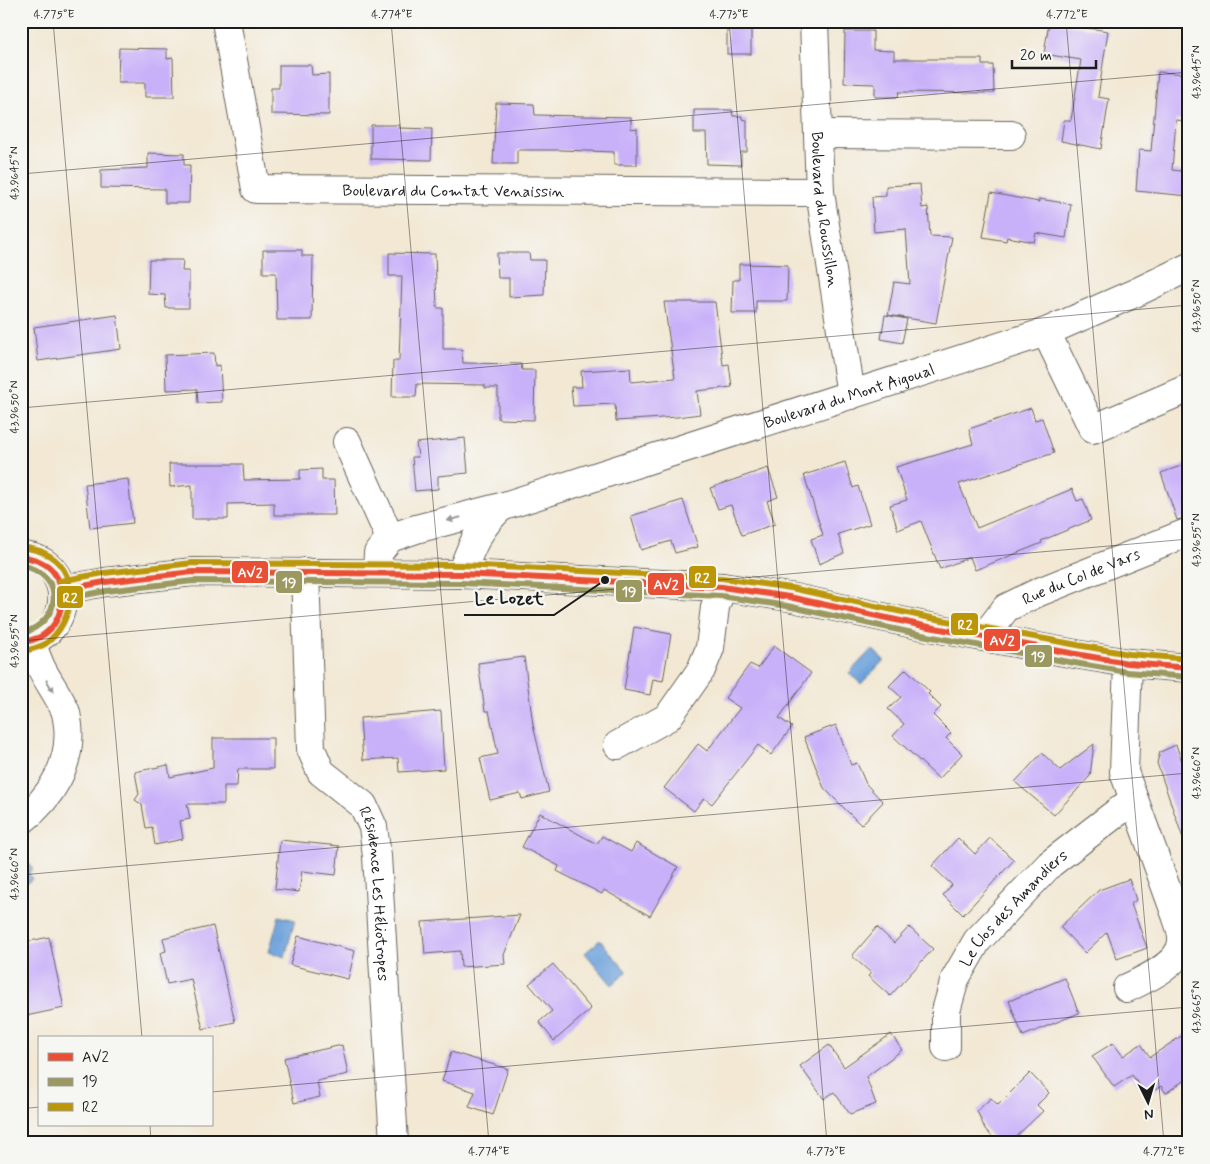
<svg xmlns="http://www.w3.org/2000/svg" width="1210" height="1164" viewBox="0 0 1210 1164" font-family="Mynerve,sans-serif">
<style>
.water{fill:#6ea3db;stroke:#45607c}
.building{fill:#c9b1f9}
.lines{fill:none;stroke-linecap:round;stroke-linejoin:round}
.street-casing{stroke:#67635c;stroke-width:30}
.secondary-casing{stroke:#67635c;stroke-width:30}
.street{stroke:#fff;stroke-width:28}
.secondary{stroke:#fff;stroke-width:28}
.bus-1-casing{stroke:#f6f6f2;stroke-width:10}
.bus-2-casing{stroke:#f6f6f2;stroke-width:10}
.bus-3-casing{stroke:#f6f6f2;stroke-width:10}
.bus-1{stroke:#e94f35;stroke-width:6}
.bus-2{stroke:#9b9960;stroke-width:6}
.bus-3{stroke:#bb9708;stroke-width:6}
.oneway{fill:#999}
.ticks{fill:none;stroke:#1c1c1c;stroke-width:1;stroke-opacity:0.45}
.labels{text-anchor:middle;stroke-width:5;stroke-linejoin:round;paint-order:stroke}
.street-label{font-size:16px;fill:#1c1c1c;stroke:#f6f6f2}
.leader{fill:none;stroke:#1c1c1c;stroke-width:2}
.callout-dot{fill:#1c1c1c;stroke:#f6f6f2;stroke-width:2}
.callout-label{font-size:18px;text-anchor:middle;font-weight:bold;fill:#1c1c1c;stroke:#f6f6f2;stroke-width:5;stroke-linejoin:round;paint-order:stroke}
.line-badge{stroke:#f6f6f2;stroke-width:2}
.badge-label{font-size:14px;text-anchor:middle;font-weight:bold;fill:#fff}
.neatline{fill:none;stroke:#1c1c1c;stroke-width:2}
.ticks-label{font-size:12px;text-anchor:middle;fill:#1c1c1c}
</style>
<rect width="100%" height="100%" fill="#f6f6f2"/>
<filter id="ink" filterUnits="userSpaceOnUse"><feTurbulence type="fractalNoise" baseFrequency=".02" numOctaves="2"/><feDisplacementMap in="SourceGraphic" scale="10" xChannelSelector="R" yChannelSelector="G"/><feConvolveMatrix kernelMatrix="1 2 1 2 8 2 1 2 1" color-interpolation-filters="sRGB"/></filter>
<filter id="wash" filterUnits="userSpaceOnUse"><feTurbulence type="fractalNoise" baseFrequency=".0096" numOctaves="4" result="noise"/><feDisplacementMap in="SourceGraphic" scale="20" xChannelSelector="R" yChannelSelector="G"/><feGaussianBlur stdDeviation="1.12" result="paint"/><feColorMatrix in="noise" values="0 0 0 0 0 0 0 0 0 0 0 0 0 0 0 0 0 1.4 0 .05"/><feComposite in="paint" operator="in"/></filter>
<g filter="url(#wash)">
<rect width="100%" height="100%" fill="#f2e8d4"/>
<g class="water">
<polygon points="872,649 884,660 861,684 849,673"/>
<polygon points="25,861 33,868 29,873 32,879 21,888 21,864"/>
<polygon points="279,916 295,920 285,957 269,952"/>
<polygon points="600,940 627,972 612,985 585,953"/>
</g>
<g id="blocks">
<g class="building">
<rect x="727" y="21" width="24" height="33"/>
<polygon points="1049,22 1108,31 1098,97 1109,99 1101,149 1061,141 1064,120 1071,120 1081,60 1044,54"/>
<polygon points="845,31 873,31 873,50 894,51 894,59 982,59 982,65 993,65 994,93 899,92 898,97 875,97 875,84 844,83"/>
<polygon points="119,48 167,49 167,59 173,58 174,97 145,97 145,83 118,83"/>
<polygon points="279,65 311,65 312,75 329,74 329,115 271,114 271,88 279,88"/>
<polygon points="1158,72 1189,74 1186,121 1176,120 1172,170 1189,172 1189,196 1136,191 1139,150 1151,151"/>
<polygon points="496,103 534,104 535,115 631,117 631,129 637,128 637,165 614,165 614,152 561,150 517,150 517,164 493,164"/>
<polygon points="694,110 732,110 733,116 742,116 742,119 747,120 747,152 741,152 741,165 707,164 706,133 694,133"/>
<polygon points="371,125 399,125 399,128 432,129 431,160 371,159"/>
<polygon points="148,153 184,154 184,165 190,165 189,203 165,203 165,189 101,188 101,170 148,168"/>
<polygon points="920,184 922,208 928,207 930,236 952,237 936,323 888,315 894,282 910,284 906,229 874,232 872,197 886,196 886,186"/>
<polygon points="991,193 1039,202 1039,199 1071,204 1066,238 1036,233 1034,242 1007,237 1006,241 983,237"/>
<polygon points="263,250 302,250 302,256 313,256 312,320 277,320 276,273 263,273"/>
<polygon points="389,253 435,254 437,308 443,308 443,349 462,349 463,363 521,364 522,370 535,370 534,420 498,419 498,388 485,388 485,385 417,384 416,397 392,397 393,361 399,361 402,276 389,276"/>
<polygon points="497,253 529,253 530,260 545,260 544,295 509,297 509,278 498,278"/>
<polygon points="149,260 183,260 182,271 189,271 189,308 166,308 165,295 148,294"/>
<polygon points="739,264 788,265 787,301 756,301 756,313 732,313 733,280 739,280"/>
<polygon points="664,302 715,302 723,365 729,364 732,387 697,391 700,414 677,417 616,421 615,404 573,406 571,387 582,387 581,371 630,368 631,382 675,378"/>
<polygon points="117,315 121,349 38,361 34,327"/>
<polygon points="885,315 907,319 902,343 881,339"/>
<polygon points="214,353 215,366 220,365 222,402 198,403 197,389 166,390 165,355"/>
<polygon points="1031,408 1035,420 1042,418 1054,453 959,484 977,528 1072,489 1077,501 1083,499 1091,520 1041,541 1042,543 975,570 970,557 940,569 921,521 898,530 890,505 907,500 896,467 973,444 969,429"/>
<polygon points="465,438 468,473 438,476 438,489 415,491 412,457 418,457 416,443"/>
<polygon points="845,462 853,488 858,486 870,524 838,534 844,553 819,564 811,539 823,535 804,475"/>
<polygon points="1189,463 1189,517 1177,520 1161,473"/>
<polygon points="169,464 243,464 244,480 300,479 300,470 322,469 322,480 334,480 335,515 274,515 274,503 228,504 228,519 192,519 192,485 170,487"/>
<polygon points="768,468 778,497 767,501 775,524 742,535 731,505 718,509 710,488"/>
<polygon points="128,479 133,523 90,528 85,484"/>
<polygon points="683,500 698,547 675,553 671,541 641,550 631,516"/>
<polygon points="634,627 671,634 663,681 653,679 650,695 624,690"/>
<polygon points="774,646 811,673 779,718 792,727 771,755 758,745 712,804 704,798 694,811 664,788 698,744 707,751 740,708 725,698 750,664 758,668"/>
<polygon points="524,657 533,725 549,792 522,799 520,793 490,800 480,758 498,754 489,711 485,711 478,663"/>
<polygon points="906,669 930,692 928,694 941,707 933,715 951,733 946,738 962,754 939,779 893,736 904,724 888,709 901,697 889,686"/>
<polygon points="441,711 444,769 399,772 398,758 363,760 360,718"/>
<polygon points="836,725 851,765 857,763 866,784 883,802 861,825 824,788 804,737"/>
<polygon points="213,738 273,738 273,769 238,769 237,786 224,786 224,804 187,804 190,819 180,821 183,839 155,845 152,827 146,828 142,805 135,800 139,794 135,772 168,765 170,777 213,768"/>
<polygon points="1094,744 1090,776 1054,815 1015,782 1042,753 1060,770"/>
<polygon points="1176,745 1182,761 1189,758 1189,843 1185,844 1157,763 1160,752"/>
<polygon points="540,813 597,844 602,836 631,852 636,843 678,867 650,916 604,890 602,894 557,871 559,866 522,847"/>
<polygon points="958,838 975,854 990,838 1014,860 963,915 943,895 952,885 932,866"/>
<polygon points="280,840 339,846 336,875 302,871 299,892 275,889"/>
<polygon points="1129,879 1136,900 1131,904 1147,948 1117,959 1107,932 1085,953 1060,927 1099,890"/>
<polygon points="520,915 504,955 505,964 461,967 460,951 425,954 422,922"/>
<polygon points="213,926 235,1022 203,1029 191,979 167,984 160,953 166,951 163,938"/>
<polygon points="877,927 894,943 909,927 933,949 890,996 868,976 871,973 852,956"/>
<polygon points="298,936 355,951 348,979 290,965"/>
<polygon points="49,937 64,1008 21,1017 21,943"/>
<polygon points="553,964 591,1009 554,1041 539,1022 552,1011 529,984"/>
<polygon points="1065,978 1079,1013 1023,1036 1009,1001"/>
<polygon points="1189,1031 1189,1077 1166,1093 1161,1086 1147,1095 1132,1075 1114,1087 1092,1056 1113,1043 1123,1056 1141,1044 1150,1057"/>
<polygon points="891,1034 902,1050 866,1077 876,1104 850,1114 834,1092 824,1099 800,1066 829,1045 844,1067"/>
<polygon points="342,1045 348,1074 317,1081 320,1097 294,1103 284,1058"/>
<polygon points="451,1052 508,1069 493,1115 469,1107 475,1092 442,1081"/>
<polygon points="1030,1073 1049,1093 1037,1105 1043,1111 1009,1143 998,1143 985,1129 977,1111 991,1098 998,1105"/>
</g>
</g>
</g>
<g filter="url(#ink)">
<use href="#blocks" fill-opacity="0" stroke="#67635c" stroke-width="1"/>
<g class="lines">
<g class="street-casing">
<g id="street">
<path id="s1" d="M 226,21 L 256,189 L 820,192"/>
<path id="s2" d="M 814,21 L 820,192 L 851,395"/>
<polyline points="819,134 1011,135"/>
<polyline points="1046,332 1093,429 1189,388"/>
<polyline points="347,442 390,538"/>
<path id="s3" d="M 305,572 L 311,749 L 321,772 L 363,805 L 373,827 L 377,856 L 394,1143"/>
<path id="s4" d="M 991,638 L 993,625 L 1006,608 L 1039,592 L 1189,532"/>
<polyline points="618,745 668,717 701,670 710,648 715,607 722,587"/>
<path d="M 21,821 C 51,798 72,764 68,725 C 67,720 67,715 65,710 C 53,684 39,673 32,641"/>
<path d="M 1127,988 C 1146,979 1184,963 1182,938 C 1182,930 1178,922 1176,915 L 1124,772 L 1128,663"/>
<path id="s5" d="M 946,1047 L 946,1011 L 955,979 L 977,941 L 1050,864 L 1133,800"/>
</g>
</g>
<g class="secondary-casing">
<g id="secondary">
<path d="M 21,556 C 75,558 77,636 21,643"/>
<path id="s6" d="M 377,572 L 378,553 L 390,538 L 416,529 L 501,507 L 1046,332 L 1135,293 L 1189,267"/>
<path d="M 461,574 C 472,545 478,529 501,507"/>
<polyline points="62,590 105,582 193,572 461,574 722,587 789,597 924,626 1081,655 1128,663 1189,668"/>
</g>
</g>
<use href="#street" class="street"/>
<use href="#secondary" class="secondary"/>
<g class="bus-1-casing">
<g id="bus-1">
<path d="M 21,556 C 33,559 44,561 52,570 C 69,591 63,624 40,637 C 34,640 27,641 21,643"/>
<polyline points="62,590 105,582 193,572 461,574 722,587 789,597 924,626 1081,655 1128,663 1189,668"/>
</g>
</g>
<g class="bus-2-casing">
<g id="bus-2">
<path d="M 21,565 C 66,575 63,621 21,634"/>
<polyline points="64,599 106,591 193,581 461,583 721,596 787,606 922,635 1080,664 1127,672 1188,677"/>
</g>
</g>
<g class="bus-3-casing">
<g id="bus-3">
<path d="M 23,547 C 29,549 36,549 42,552 C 82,568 76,622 45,644 C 39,648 31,649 24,651"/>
<polyline points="60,581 104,573 193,563 461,565 722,578 791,588 926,617 1083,646 1129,654 1189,659"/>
</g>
</g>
<use href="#bus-1" class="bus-1"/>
<use href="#bus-2" class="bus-2"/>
<use href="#bus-3" class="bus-3"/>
</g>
<defs><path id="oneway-solid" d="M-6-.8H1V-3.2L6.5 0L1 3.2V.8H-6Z" transform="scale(1.25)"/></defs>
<g class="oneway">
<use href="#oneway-solid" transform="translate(454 519) rotate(166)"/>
<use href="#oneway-solid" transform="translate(50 686) rotate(58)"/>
</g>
</g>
<path class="ticks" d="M 53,21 L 142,1038M 391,21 L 489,1143M 729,21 L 827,1143M 1066,21 L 1164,1143M 21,174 L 1189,72M 21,408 L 1189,305M 21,641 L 1189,539M 21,875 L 1189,773M 211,1092 L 1189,1007M 21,1109 L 39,1107M 150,1125 L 151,1143"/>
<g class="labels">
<g class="street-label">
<text dy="6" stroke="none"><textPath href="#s1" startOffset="368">Boulevard du Comtat Venaissin</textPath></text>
<text dy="6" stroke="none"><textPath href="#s2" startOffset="189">Boulevard du Roussillon</textPath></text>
<text dy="6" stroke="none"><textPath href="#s6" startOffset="519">Boulevard du Mont Aigoual</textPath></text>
<text dy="6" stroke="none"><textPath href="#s4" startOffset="116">Rue du Col de Vars</textPath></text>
<text dy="6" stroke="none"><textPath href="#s3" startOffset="346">Résidence Les Héliotropes</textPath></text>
<text dy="6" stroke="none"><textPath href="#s5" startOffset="162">Le Clos des Amandiers</textPath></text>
</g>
</g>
<path class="leader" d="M605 580L554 615H464"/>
<circle class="callout-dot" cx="605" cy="580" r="5"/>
<g class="callout-label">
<text x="509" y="604">Le Lozet</text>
</g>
<g class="line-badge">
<rect x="231" y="560" width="38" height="24" rx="5" fill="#e94f35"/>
<rect x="688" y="565" width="29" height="24" rx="5" fill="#bb9708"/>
<rect x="275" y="570" width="28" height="24" rx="5" fill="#9b9960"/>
<rect x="647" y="572" width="38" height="24" rx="5" fill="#e94f35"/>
<rect x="615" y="579" width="28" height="24" rx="5" fill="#9b9960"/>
<rect x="56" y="585" width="28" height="24" rx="5" fill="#bb9708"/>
<rect x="950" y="612" width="29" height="24" rx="5" fill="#bb9708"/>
<rect x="983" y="628" width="38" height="24" rx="5" fill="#e94f35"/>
<rect x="1024" y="644" width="29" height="24" rx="5" fill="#9b9960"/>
</g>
<g class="badge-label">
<text x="250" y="577">AV2</text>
<text x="702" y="582">R2</text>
<text x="289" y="587">19</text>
<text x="666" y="589">AV2</text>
<text x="629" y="596">19</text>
<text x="70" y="602">R2</text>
<text x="965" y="629">R2</text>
<text x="1002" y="645">AV2</text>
<text x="1038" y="661">19</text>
</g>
<rect width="1210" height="1164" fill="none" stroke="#f6f6f2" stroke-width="55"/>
<rect x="38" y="1036" width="175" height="90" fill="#f6f6f2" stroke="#9f9f9c"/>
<rect x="48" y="1053" width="25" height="8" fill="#e94f35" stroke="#9f9f9c"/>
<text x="82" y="1062" font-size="15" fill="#1c1c1c">AV2</text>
<rect x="48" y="1078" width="25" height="8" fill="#9b9960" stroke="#9f9f9c"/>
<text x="82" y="1086" font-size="15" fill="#1c1c1c">19</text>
<rect x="48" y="1103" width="25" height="8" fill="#bb9708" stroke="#9f9f9c"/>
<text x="82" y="1112" font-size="15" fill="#1c1c1c">R2</text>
<g transform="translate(1148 1102) rotate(175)" stroke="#f6f6f2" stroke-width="4" paint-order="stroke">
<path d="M0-4L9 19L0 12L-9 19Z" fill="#1c1c1c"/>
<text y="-8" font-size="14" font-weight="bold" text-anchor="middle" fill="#1c1c1c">N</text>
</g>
<path d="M1012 60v8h84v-8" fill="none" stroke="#1c1c1c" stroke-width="2.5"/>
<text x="1020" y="60" font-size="15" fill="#1c1c1c" stroke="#f6f6f2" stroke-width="4" paint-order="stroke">20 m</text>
<rect x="28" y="28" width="1154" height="1108" class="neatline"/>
<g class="ticks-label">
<text x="54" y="18">4.775°E</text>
<text x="392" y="18">4.774°E</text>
<text x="729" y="18">4.773°E</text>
<text x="1067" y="18">4.772°E</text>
<text transform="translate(1196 72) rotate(-90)" y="4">43.9645°N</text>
<text transform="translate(14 173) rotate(-90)" y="4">43.9645°N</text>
<text transform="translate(1196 306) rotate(-90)" y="4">43.9650°N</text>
<text transform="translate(14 407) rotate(-90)" y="4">43.9650°N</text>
<text transform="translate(1196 540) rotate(-90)" y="4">43.9655°N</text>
<text transform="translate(14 641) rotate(-90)" y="4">43.9655°N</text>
<text transform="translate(1196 773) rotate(-90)" y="4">43.9660°N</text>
<text transform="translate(14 874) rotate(-90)" y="4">43.9660°N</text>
<text transform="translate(1196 1007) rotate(-90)" y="4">43.9665°N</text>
<text x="489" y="1155">4.774°E</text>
<text x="826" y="1155">4.773°E</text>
<text x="1164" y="1155">4.772°E</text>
</g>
</svg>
